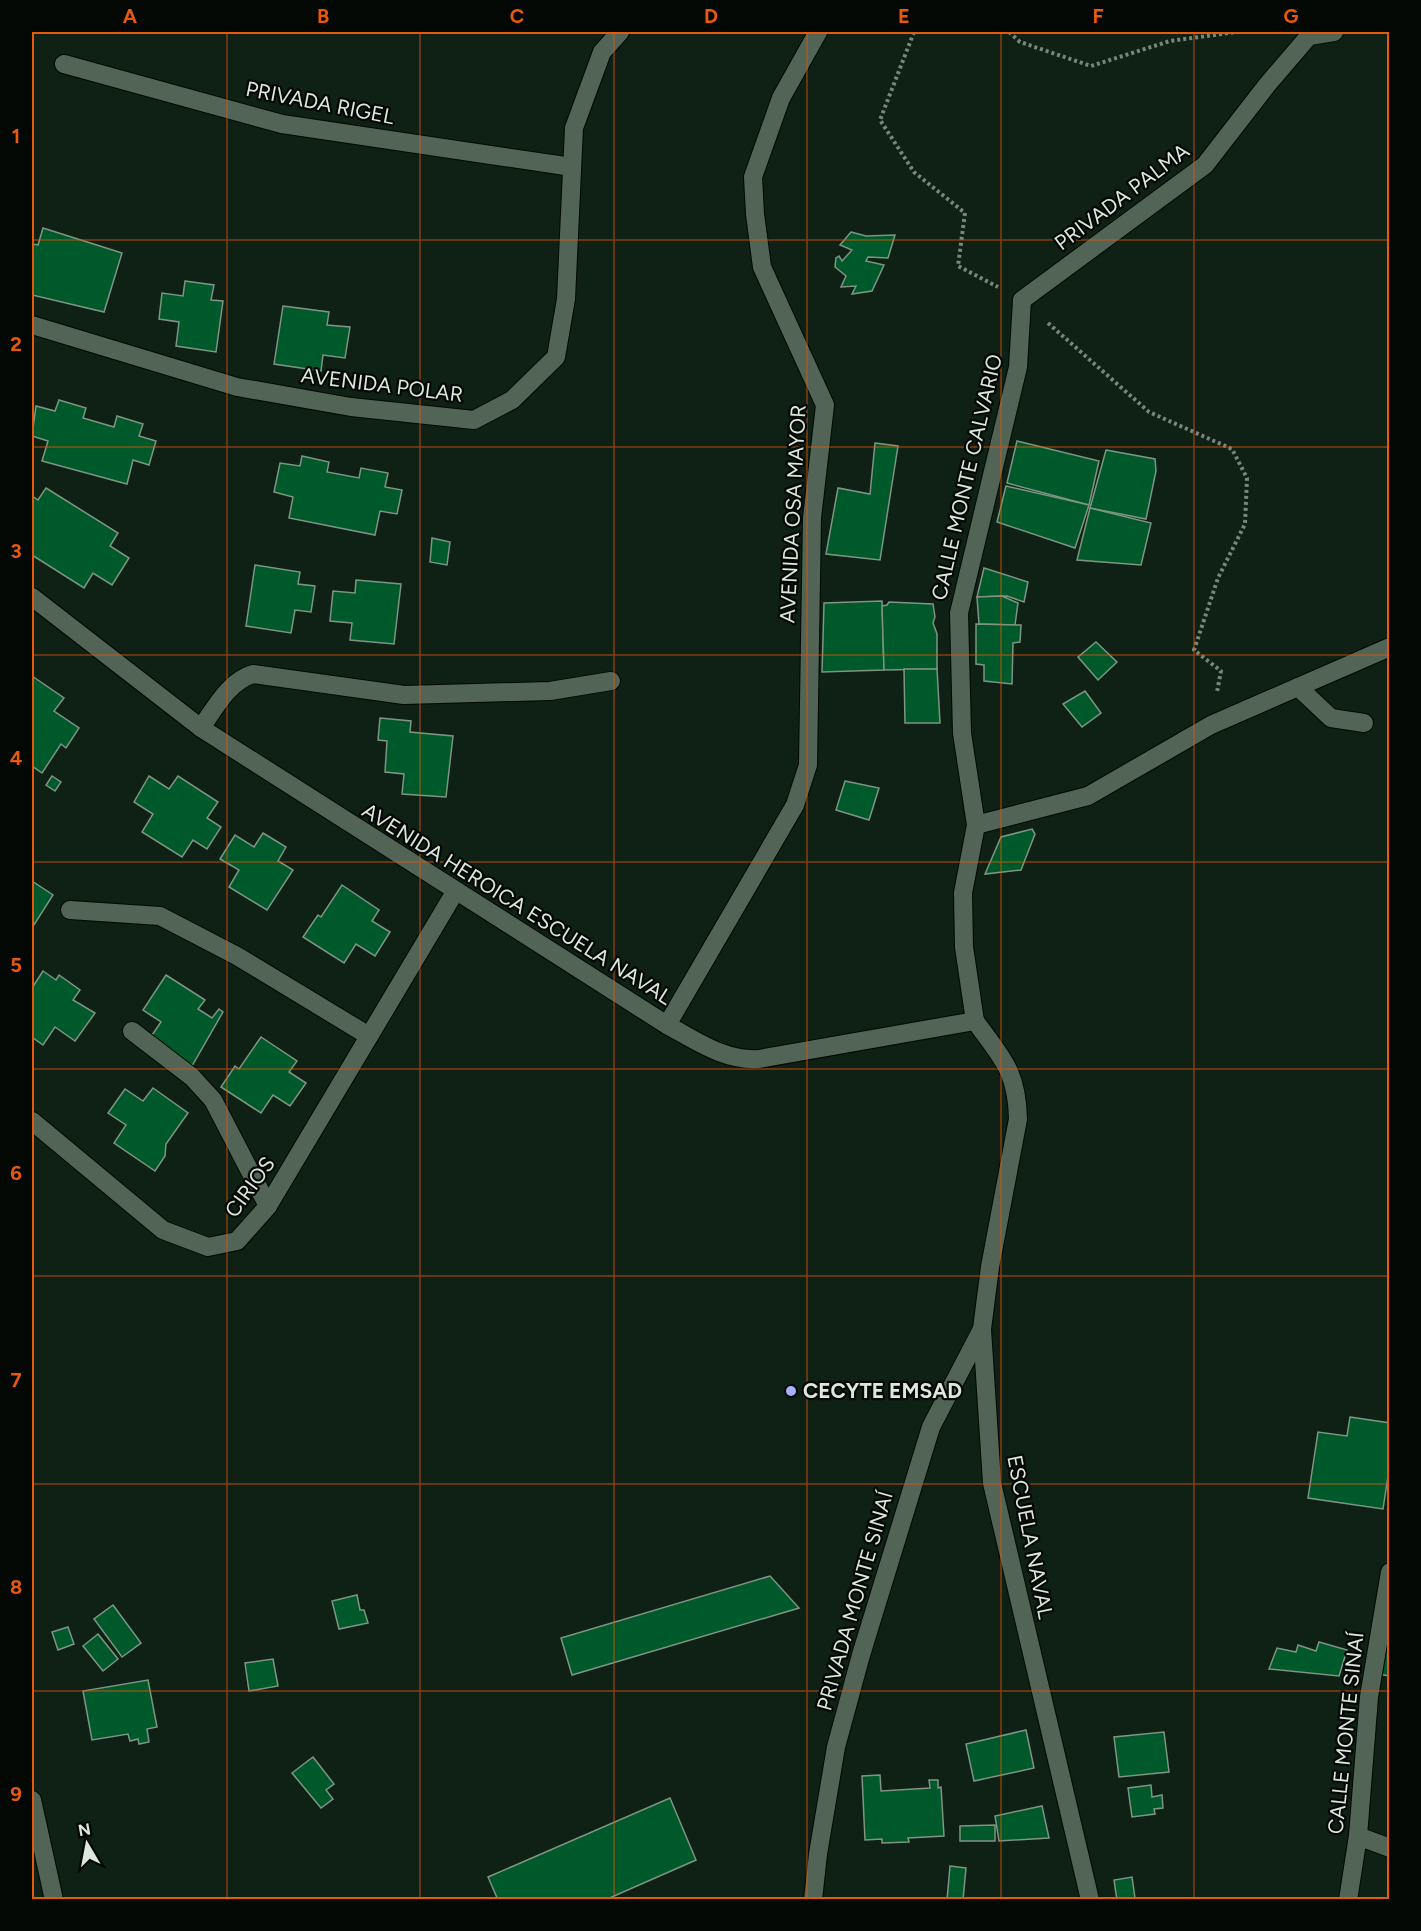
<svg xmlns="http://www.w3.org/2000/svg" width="1421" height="1931" viewBox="0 0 1421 1931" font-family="Figtree,sans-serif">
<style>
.building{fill:#00592a;stroke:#7f9483;stroke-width:1.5}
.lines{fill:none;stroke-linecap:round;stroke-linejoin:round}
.minor-casing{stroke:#000902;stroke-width:20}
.path{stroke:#78867b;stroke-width:4;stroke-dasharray:3 3;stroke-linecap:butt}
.minor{stroke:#516455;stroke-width:18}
.grid{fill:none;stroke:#e8590c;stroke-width:1.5;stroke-opacity:0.55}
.poi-dot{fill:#a4b2fc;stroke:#030804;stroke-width:2}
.labels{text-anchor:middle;stroke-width:4.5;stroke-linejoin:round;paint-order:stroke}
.street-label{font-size:21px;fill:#dce7de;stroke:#030804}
.poi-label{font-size:21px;font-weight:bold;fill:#dce7de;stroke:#030804;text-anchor:start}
.neatline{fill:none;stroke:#e8590c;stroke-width:2}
.grid-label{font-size:20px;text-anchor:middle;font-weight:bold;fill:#e8590c}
</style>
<rect width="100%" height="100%" fill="#0f2014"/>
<g class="building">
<polygon points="43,228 122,253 104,312 32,295 32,244 38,245"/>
<polygon points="851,232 866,236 895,235 888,258 868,257 866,261 884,265 872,291 852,294 856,286 841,287 846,276 835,267 836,258 839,256 842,261 852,250 840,245"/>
<polygon points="185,281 214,285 211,300 223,301 216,352 176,346 179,322 159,319 162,293 183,296"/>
<polygon points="283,306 329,312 327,325 350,327 345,358 323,355 321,371 274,364"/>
<polygon points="59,400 86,408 83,418 114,427 117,416 143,424 139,436 156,441 149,465 133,460 127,484 42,461 48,441 32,436 36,406 55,411"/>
<polygon points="1017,441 1099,461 1089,505 1007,483"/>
<polygon points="875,443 898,446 880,560 826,554 838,488 870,494"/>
<polygon points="1106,450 1155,459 1156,471 1146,519 1090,508"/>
<polygon points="302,456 329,462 327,472 359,478 361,468 388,473 385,487 402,490 397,514 380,511 375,535 289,518 293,497 274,492 280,463 300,466"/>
<polygon points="1006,486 1089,505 1075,548 997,522"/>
<polygon points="46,488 118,533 110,546 129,558 112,585 93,573 84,588 32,555 32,496 38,500"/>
<polygon points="1090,508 1151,523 1141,565 1077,560"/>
<polygon points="432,538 450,542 447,565 430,562"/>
<polygon points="255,565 300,572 298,584 315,586 311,612 295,610 291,633 246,626"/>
<polygon points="984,568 1028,582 1024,602 1007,596 977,597"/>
<polygon points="356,580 401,584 394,644 350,640 352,623 330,621 333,591 355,593"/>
<polygon points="1002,596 1018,603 1015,625 979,624 977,597"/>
<polygon points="882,601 884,670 822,672 824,603"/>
<polygon points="889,602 933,604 935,617 933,623 937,634 937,669 884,670 882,606 887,605"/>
<polygon points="976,624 1021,625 1020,642 1013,643 1012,684 984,681 984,665 976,664"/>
<polygon points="1096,642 1117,662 1098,680 1078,657"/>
<polygon points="904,669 937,669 940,723 905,723"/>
<polygon points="32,676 64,698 54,711 79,728 66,748 61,744 42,773 32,766"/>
<polygon points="1085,691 1101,713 1082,727 1063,704"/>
<polygon points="380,718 411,721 410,732 453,736 446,797 402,794 404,774 385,772 387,741 378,740"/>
<polygon points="52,776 61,782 55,791 46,785"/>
<polygon points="149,776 169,789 178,776 218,802 207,818 221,827 207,849 193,840 182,857 142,832 153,814 134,802"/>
<polygon points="845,781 879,788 869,820 836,810"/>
<polygon points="1032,829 1035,834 1021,870 985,874 1001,837"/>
<polygon points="263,833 286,847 278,861 293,870 267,910 229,887 239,870 220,859 235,835 254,847"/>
<polygon points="32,881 53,895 32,928"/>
<polygon points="342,885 379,910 372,921 390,932 375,956 356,944 344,963 303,937 318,915 321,917"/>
<polygon points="43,971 56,980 59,975 80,990 73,1000 95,1013 75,1041 55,1027 43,1045 32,1037 32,988"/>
<polygon points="166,975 205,1000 198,1009 212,1018 219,1009 223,1012 192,1066 150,1038 161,1022 143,1010"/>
<polygon points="261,1037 297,1061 289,1072 306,1083 290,1106 273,1095 261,1113 221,1087 235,1066 239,1069"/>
<polygon points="153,1088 188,1113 166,1144 165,1156 155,1171 114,1143 126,1125 108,1113 125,1089 143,1101"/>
<polygon points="1350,1417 1390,1423 1390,1463 1383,1509 1308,1498 1318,1432 1347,1436"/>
<polygon points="770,1576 799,1608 572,1675 561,1638"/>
<polygon points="357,1595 360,1610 364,1610 368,1623 339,1629 332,1601"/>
<polygon points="113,1605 141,1643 122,1657 94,1619"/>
<polygon points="1390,1623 1390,1676 1378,1674"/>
<polygon points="68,1627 74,1644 58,1650 52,1632"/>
<polygon points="98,1634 118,1659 103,1671 83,1646"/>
<polygon points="1319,1642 1347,1650 1339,1676 1269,1669 1277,1648 1296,1652 1298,1645 1316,1651"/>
<polygon points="273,1659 278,1686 249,1691 245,1663"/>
<polygon points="148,1680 157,1727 147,1729 149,1742 139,1744 138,1739 130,1741 128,1734 92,1740 83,1691"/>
<polygon points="1026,1730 1034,1768 974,1781 966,1744"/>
<polygon points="1164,1732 1169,1772 1119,1777 1114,1737"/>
<polygon points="313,1757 334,1784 326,1790 333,1799 321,1808 292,1773"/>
<polygon points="880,1775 881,1791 930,1788 929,1780 938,1780 938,1788 941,1787 944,1836 908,1838 909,1842 882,1843 882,1839 865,1840 862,1776"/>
<polygon points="1151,1785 1152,1797 1162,1795 1163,1808 1154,1809 1155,1814 1132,1817 1128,1788"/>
<polygon points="670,1798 696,1860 605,1900 498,1900 488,1877"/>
<polygon points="1042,1806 1049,1838 999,1841 995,1816"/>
<polygon points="995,1825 995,1841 960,1841 960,1826"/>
<polygon points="950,1866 966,1868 963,1900 947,1900"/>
<polygon points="1132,1877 1135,1898 1117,1900 1114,1880"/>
</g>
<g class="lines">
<g class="minor-casing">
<g id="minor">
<polyline points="64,64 282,124 572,167"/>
<polyline points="32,325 237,387 351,407 474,420 512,400 556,357 566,299 574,128 602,52 620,32"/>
<path d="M 32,597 L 201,728 L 667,1025 C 697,1041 724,1061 759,1059 L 975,1021 C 1002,1058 1017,1071 1018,1119 L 990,1267 L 982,1329 L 992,1483 L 1090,1900"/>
<polyline points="1298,687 1331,718 1364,723"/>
<path d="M 201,728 C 215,708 229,681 253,674 L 404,695 L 550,691 L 611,681"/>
<polyline points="976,825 1088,796 1211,725 1390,647"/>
<polyline points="70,910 160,916 237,956 369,1036"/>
<polyline points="975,1021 964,947 963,893 976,825 962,733 959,613 1018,367 1022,300 1205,165 1267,85 1309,36 1334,32"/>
<polyline points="667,1025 795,805 808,765 812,518 825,405 762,267 755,214 753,177 781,98 818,32"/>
<polyline points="132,1031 192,1077 213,1100 268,1206"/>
<polyline points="32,1121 163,1230 208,1247 237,1241 268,1206 455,892"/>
<polyline points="32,1800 54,1900"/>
<polyline points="1358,1836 1390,1848"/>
<polyline points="813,1900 818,1854 836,1747 861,1655 931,1427 981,1331"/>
<polyline points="1348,1900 1358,1836 1369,1697 1390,1572"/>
</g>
</g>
<g class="path">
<polyline points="914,32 880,120 914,172 965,213 958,266 998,287"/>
<polyline points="1009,32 1020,42 1091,66 1170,41 1236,32"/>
<polyline points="1048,323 1149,412 1232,449 1247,478 1245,524 1218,578 1194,650 1221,671 1217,692"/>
</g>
<use href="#minor" class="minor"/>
</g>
<path class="grid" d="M 227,32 L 227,1900M 420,32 L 420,1900M 614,32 L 614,1900M 807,32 L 807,1900M 1001,32 L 1001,1900M 1194,32 L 1194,1900M 32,240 L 1390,240M 32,447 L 1390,447M 32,655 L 1390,655M 32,862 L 1390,862M 32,1069 L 1390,1069M 32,1276 L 1390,1276M 32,1484 L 1390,1484M 32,1691 L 1390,1691"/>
<circle class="poi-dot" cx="791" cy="1391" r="6"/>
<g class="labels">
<g class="street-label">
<text transform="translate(320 103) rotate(11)" y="7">PRIVADA RIGEL</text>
<text transform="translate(1122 197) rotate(-37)" y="7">PRIVADA PALMA</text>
<text transform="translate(382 385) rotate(7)" y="7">AVENIDA POLAR</text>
<text transform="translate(967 477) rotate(-77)" y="7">CALLE MONTE CALVARIO</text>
<text transform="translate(793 514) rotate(-87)" y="7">AVENIDA OSA MAYOR</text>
<text transform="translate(517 904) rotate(32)" y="7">AVENIDA HEROICA ESCUELA NAVAL</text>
<text transform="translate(250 1187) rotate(-54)" y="7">CIRIOS</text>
<text transform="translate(1030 1537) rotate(79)" y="7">ESCUELA NAVAL</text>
<text transform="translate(855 1601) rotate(-74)" y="7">PRIVADA MONTE SINAÍ</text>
<text transform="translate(1346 1733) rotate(-84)" y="7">CALLE MONTE SINAÍ</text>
</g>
<g class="poi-label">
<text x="803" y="1398">CECYTE EMSAD</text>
</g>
</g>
<rect width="1421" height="1931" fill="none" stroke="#030804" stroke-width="66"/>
<g transform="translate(87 1844) rotate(350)" stroke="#030804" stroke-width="4.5" paint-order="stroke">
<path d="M0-4.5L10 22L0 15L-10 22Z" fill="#dce7de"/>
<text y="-9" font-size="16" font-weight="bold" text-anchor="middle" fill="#dce7de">N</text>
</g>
<rect x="33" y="33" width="1355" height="1865" class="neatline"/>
<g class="grid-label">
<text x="130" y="23">A</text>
<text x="323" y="23">B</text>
<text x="517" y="23">C</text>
<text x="711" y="23">D</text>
<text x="904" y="23">E</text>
<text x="1098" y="23">F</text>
<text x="1291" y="23">G</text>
<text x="16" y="143">1</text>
<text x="16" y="351">2</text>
<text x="16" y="558">3</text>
<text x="16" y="765">4</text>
<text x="16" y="972">5</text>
<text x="16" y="1180">6</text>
<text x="16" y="1387">7</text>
<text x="16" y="1594">8</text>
<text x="16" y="1801">9</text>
</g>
</svg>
